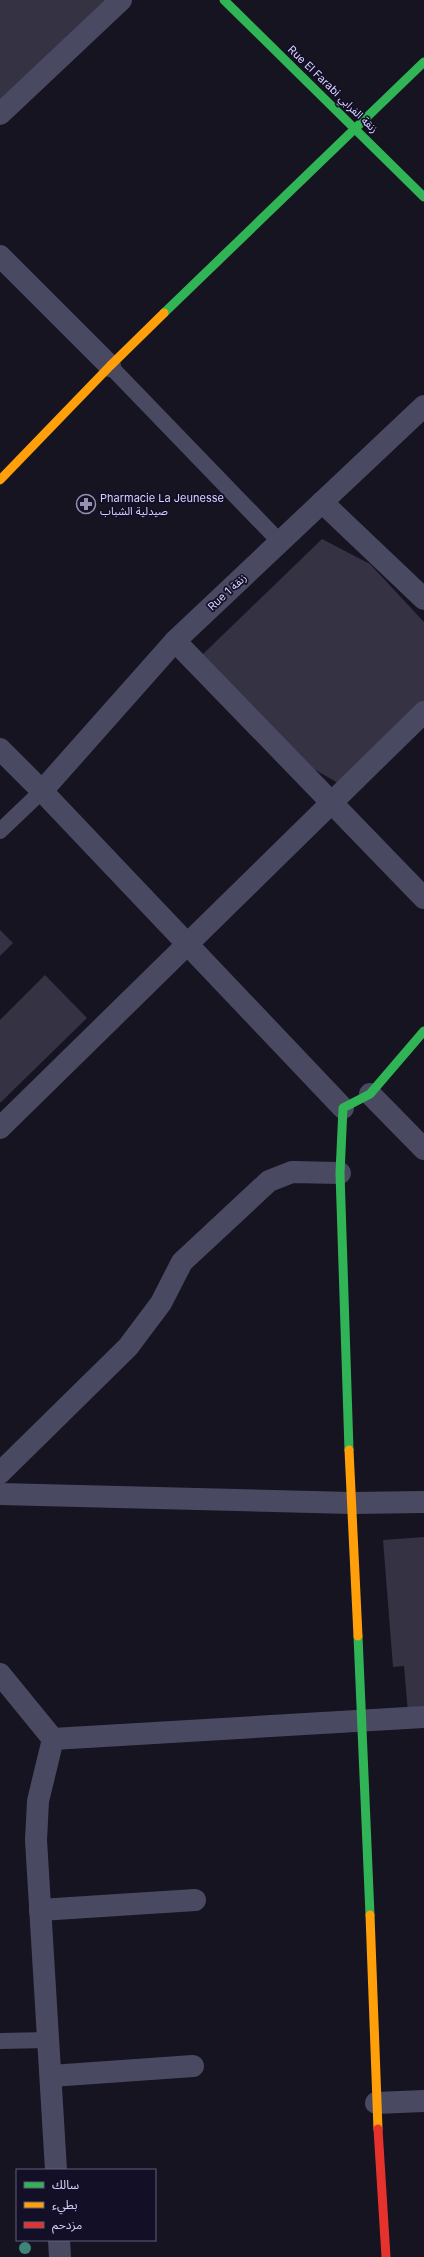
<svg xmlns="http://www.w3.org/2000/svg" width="424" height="2257" viewBox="0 0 424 2257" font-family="Inter,'Noto Sans Arabic',sans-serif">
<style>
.building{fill:#343243}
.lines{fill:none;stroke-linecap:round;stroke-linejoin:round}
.lane{stroke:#4a4962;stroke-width:16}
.street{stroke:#4a4962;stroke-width:22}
.fast{stroke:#30b455;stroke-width:9}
.slow{stroke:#ff9f0a;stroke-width:9}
.jam{stroke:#e5322d;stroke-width:9}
.tree{fill:#3e8478}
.labels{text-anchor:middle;stroke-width:3.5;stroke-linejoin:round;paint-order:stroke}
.street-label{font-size:11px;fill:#d9d4ff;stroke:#130f26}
.poi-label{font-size:11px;fill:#d9d4ff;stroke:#130f26;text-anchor:start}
</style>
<rect width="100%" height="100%" fill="#161421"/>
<g class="building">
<polygon points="0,0 118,0 0,113"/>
<polygon points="322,539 370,564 424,622 424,709 345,787 305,764 202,655"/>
<polygon points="0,930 13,943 0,956"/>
<polygon points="45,975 87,1018 0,1103 0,1020"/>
<polygon points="424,1537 424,1711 408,1713 404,1666 393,1667 383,1540"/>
</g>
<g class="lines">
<g class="lane">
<polyline points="110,366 280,542"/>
<polyline points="0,831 42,791"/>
<polyline points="0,2041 49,2040"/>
</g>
<g class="street">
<polyline points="0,114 121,0"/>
<polyline points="0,256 110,366"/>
<polyline points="322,502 424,599"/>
<polyline points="175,641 424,898"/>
<polyline points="0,749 42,791 343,1108"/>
<polyline points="42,791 175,641 424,406"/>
<polyline points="370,1094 424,1149"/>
<polyline points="0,1128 424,712"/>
<polyline points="0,1473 128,1347 161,1303 182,1262 269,1181 292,1172 340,1173"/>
<polyline points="0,1494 351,1503 424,1502"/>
<polyline points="0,1674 53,1739 38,1801 36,1840 56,2170"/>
<polyline points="53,1739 424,1717"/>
<polyline points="40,1910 195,1900"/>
<polyline points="51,2076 193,2066"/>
<polyline points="376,2103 424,2101"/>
<polyline points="59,2240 60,2257"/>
</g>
<g class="fast">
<polyline points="224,0 424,197"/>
<polyline points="164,313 424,62"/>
<polyline points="349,1450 340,1173 343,1108 370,1094 424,1031"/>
<polyline points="358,1636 370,1915"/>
</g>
<g class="slow">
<polyline points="0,480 110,366 164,313"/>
<polyline points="349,1450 358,1636"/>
<polyline points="370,1915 378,2129"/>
</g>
<polyline class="jam" points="378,2129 386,2257"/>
</g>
<circle class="tree" cx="25" cy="2248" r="6"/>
<defs>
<g id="pharmacy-ring" transform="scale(1)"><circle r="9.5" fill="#130f26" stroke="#9591b1" stroke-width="1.5"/><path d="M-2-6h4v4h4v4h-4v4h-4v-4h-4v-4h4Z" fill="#9591b1"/></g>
</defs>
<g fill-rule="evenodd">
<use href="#pharmacy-ring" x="86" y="504"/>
</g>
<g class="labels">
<g class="street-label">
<text transform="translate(333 89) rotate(44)" y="4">Rue El Farabi زنقة الفرابي</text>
<text transform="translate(227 592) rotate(-43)" y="4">Rue 1 زنقة</text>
</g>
<g class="poi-label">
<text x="100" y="502">Pharmacie La Jeunesse<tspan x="100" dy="13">صيدلية الشباب</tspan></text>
</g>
</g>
<rect x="16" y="2169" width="140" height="72" fill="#130f26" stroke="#625e7d"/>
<rect x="24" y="2182" width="20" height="6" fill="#30b455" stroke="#625e7d"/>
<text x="52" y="2189" font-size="12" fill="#d9d4ff">سالك</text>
<rect x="24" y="2202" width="20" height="6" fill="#ff9f0a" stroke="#625e7d"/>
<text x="52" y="2209" font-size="12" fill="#d9d4ff">بطيء</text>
<rect x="24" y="2222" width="20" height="6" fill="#e5322d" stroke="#625e7d"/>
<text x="52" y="2229" font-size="12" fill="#d9d4ff">مزدحم</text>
</svg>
